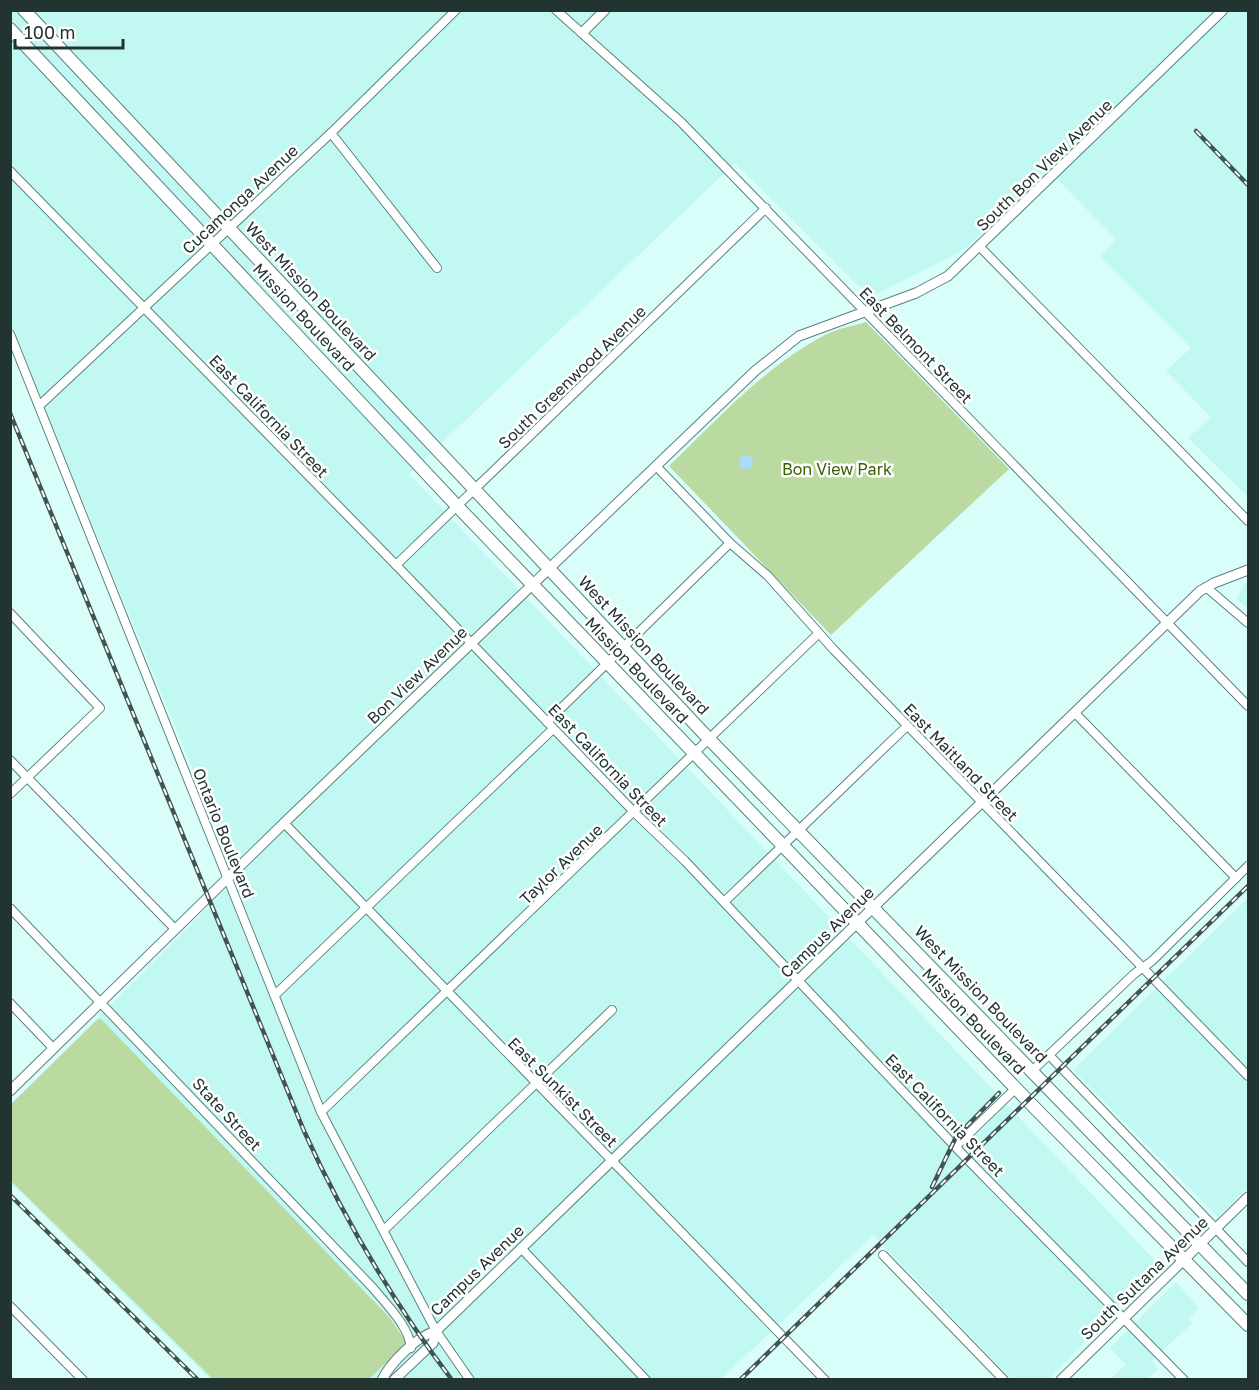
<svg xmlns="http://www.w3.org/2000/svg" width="1259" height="1390" viewBox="0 0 1259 1390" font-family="'Golos Text',sans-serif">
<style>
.built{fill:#c1f8f1}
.green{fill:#bbdaa1}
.water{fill:#acdaff}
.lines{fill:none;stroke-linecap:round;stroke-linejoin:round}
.minor-casing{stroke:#59837e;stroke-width:10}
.tertiary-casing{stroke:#59837e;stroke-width:11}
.primary-casing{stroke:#59837e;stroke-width:14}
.minor{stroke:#fff;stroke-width:8}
.tertiary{stroke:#fff;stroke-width:9}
.primary{stroke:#fff;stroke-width:12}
.rail-casing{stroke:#405553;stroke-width:4.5}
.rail{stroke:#fff;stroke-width:2;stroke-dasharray:7;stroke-linecap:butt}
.labels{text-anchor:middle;stroke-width:5;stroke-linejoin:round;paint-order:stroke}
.street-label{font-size:16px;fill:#223432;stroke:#fff}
.park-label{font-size:16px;fill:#395e03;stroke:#fff}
</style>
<rect width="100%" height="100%" fill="#d9fdf9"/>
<g class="built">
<polygon points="10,11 1248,11 1248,497 1188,438 1211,417 1166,371 1191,348 1100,257 1116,239 1046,168 970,245 947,259 870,297 735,163 409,474 1159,1265 1049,1379 1012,1379 873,1235 721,1379 210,1379 11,1183 11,1105 237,878 11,326"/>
<polygon points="1248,583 1248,609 1237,599 1244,585"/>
<polygon points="1248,898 1248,1187 1218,1217 1073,1070"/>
<polygon points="1176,1282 1199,1308 1188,1319 1192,1323 1152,1361 1159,1369 1147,1379 1110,1379 1126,1365 1110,1348"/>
</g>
<g class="green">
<path d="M 866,322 L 1009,469 L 831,635 L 669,466 C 718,419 766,365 827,334 C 839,328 854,326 866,322 Z"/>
<polygon points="98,1019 101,1019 389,1317 407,1343 369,1379 213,1379 11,1181 11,1104"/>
</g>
<circle class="water" cx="746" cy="462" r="7"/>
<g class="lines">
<g class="minor-casing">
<g id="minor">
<polyline points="556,10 681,122 1248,706"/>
<polyline points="331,133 437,268"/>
<polyline points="10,171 396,565 635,813 685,861 967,1159 1184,1380"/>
<polyline points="980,247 1248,521"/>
<polyline points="10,334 321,1112 436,1331 470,1380"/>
<polyline points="40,405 331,133 456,10"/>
<polyline points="656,466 730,543 768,576 834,650 1248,1076"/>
<polyline points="396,565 766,208"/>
<polyline points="1206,587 1248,623"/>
<polyline points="10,613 100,708 10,794"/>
<polyline points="1075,713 1236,878"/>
<polyline points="547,722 730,543"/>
<polyline points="10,760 175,929"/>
<polyline points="284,823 825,1380"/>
<polyline points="724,902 907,726"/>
<path d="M 10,908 L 373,1288 C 386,1304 409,1326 411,1348"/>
<polyline points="275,995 553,729"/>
<polyline points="10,1003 53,1048"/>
<polyline points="1049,1055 1248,1262"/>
<polyline points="1032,1071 1134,974 1152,961 1248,866"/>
<polyline points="321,1112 818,634"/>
<polyline points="956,1146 1016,1088"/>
<polyline points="384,1230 612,1010"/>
<polyline points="521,1248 646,1380"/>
<polyline points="883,1255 1004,1380"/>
<polyline points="10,1306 83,1380"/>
</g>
</g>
<g class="tertiary-casing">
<g id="tertiary">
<polyline points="582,33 605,10"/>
<polyline points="10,1091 284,823 755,371 799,336 916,293 948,276 1223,10"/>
<path d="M 382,1380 C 391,1362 417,1336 436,1331 L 1200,591 L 1214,583 L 1248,570"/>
<polyline points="394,1380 433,1343 436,1331"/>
<polyline points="1061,1380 1248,1197"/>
</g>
</g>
<g class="primary-casing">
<g id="primary">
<polyline points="24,10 709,739 1248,1294"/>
<polyline points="10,29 457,506 1027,1100 1248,1325"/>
</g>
</g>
<use href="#minor" class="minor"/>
<use href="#tertiary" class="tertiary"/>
<use href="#primary" class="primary"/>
<g class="rail-casing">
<g id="rail">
<polyline points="1196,131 1248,185"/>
<path d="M 10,413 L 304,1131 C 344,1219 393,1302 452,1380"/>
<polyline points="932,1187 956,1137 999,1093"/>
<polyline points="10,1195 198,1380"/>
<polyline points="740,1380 1248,886"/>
</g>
</g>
<use href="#rail" class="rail"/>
</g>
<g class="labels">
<g class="street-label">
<text transform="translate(1044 165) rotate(-44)" y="6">South Bon View Avenue</text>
<text transform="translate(240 199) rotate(-43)" y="6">Cucamonga Avenue</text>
<text transform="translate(311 291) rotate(47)" y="6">West Mission Boulevard</text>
<text transform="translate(304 317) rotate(47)" y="6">Mission Boulevard</text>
<text transform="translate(916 345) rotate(46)" y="6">East Belmont Street</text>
<text transform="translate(572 377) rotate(-44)" y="6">South Greenwood Avenue</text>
<text transform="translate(269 416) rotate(46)" y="6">East California Street</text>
<text transform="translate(644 645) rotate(47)" y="6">West Mission Boulevard</text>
<text transform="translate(637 670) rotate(46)" y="6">Mission Boulevard</text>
<text transform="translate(417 675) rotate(-44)" y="6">Bon View Avenue</text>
<text transform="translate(961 762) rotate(46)" y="6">East Maitland Street</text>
<text transform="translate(608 765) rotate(46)" y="6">East California Street</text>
<text transform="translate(224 833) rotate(68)" y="6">Ontario Boulevard</text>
<text transform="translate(561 864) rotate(-44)" y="6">Taylor Avenue</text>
<text transform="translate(827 932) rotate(-44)" y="6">Campus Avenue</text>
<text transform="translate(981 994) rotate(46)" y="6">West Mission Boulevard</text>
<text transform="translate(974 1021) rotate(46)" y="6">Mission Boulevard</text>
<text transform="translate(563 1092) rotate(45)" y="6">East Sunkist Street</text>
<text transform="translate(227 1114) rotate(47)" y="6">State Street</text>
<text transform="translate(945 1115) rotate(46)" y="6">East California Street</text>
<text transform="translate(477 1270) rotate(-44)" y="6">Campus Avenue</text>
<text transform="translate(1144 1278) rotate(-44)" y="6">South Sultana Avenue</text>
</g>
<g class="park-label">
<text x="837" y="475">Bon View Park</text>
</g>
</g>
<rect width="1259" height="1390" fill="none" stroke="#223432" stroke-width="24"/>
<path d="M15 39v9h108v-9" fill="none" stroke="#223432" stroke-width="3"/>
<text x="24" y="39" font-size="18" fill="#223432" stroke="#ffffff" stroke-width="4.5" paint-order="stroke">100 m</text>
</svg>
